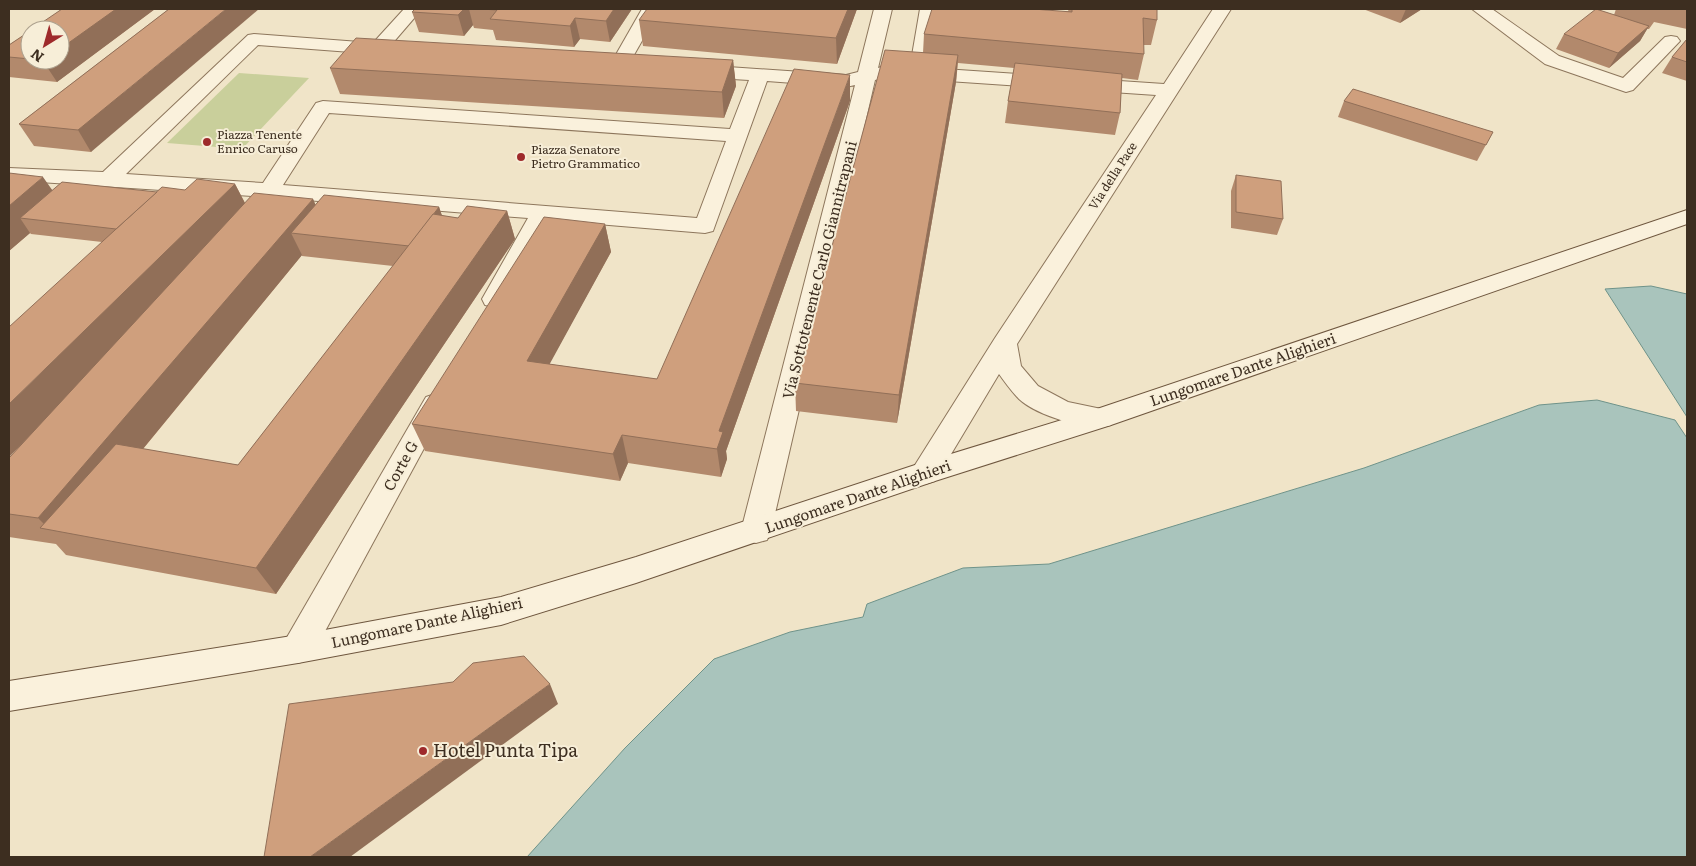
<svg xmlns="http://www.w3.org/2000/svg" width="1696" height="866" viewBox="0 0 1696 866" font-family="Literata,serif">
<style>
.green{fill:#c9cf9b}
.water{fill:#a9c4bc;stroke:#6f938a}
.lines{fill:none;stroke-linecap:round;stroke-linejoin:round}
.street-casing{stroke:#8d765c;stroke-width:2}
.secondary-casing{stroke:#6f573f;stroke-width:2}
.street{fill:#faf1dc;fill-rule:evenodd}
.secondary{fill:#faf1dc;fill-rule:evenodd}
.wall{fill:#b2896c;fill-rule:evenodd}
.shaded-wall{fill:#916f58}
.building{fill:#cf9f7d;stroke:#916f58}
.poi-dot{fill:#9e2a2b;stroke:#f7eed8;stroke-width:2}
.labels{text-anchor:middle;stroke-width:4;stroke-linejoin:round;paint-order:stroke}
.far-poi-label{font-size:12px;fill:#3d2e20;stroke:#f7eed8;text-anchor:start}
.far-street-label{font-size:12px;fill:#3d2e20;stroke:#f7eed8}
.street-label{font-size:15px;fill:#3d2e20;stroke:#f7eed8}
.near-poi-label{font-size:18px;fill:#3d2e20;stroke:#f7eed8;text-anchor:start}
</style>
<rect width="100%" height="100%" fill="#f0e4c8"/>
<polygon class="green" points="239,73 309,78 242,149 167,143"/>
<g class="water">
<polygon points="1651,286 1687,294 1687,417 1605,289"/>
<polygon points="1597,400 1675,420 1687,438 1687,857 527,857 625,748 714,659 790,632 863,617 867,604 963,568 1049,564 1364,468 1539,405"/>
</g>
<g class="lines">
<g class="street-casing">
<g id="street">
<path d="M 404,9 L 422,9 L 391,45 L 395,49 L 392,53 L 382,54 C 376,62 373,64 362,62 L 360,58 L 364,53 L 258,45 L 126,174 L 263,183 L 316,103 L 323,101 L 730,129 L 749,80 L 699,77 L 692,75 L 690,71 L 692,67 L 699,65 L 846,75 L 858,72 L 874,9 L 892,9 L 878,68 L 889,65 L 910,67 L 920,9 L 938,9 L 929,68 L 1164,84 L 1213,9 L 1231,9 L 1017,344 L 1021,366 L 1038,386 L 1068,402 L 1111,411 L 1115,418 L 1111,425 C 1088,432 1036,415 1019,399 C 1011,391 1005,382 999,374 L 935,481 L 925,484 L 915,481 L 911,473 L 915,465 L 995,338 L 1156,95 L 889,77 L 875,80 L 771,531 L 767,540 L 756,543 L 745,540 L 741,531 L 855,85 L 846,87 L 767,81 L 713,231 L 705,233 L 549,220 L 503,305 L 494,307 L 485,305 L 482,299 L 528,218 L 269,197 L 9,180 L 9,168 L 103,172 L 248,35 L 254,34 L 373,43 ZM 329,113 L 726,141 L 697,218 L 283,185 Z"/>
<polygon points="642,9 660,9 626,69 619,71 612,69 610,65"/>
<polygon points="1472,9 1492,9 1559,56 1623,78 1665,37 1671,36 1677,37 1680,41 1633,90 1626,92 1545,64"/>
<polygon points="435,394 444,397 448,404 310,659 298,663 286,659 282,649 286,639 426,397"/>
</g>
</g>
<g class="secondary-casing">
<polygon id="secondary" points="1687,210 1687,224 1111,425 935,481 636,583 501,625 298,663 9,711 9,681 298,635 501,597 636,557 915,465 1091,411"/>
</g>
<use href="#street" class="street"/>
<use href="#secondary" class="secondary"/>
</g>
<g class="wall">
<polygon points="62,9 155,9 57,82 9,77 9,45 30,31 30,60 60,60"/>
<polygon points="169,9 91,152 34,146 19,124"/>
<polygon points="415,9 632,9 610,42 580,39 574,47 496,40 493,30 474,28 473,25 464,36 419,32 412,12"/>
<polygon points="857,9 837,64 643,46 639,20"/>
<polygon points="1069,9 1157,9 1157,20 1151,45 1143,45 1144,54 1138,80 1122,78 1120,113 1115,135 1005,123 1008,101 1014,68 958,63 956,82 897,423 796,411 795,383 923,53 924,34 1068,11"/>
<polygon points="1363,9 1422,9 1400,23"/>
<polygon points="1616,9 1687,9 1687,29 1654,22 1649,29 1647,29 1640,41 1609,68 1556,49 1564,34 1614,15"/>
<polygon points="1687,39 1687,81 1662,73 1672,57"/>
<polygon points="733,60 736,86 724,118 340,94 330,68"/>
<polygon points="850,101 726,451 727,459 721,477 628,463 620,481 425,451 412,424 605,224 611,252 549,364 657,379"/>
<polygon points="1344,101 1493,132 1477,161 1338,117"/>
<path d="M 9,173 L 52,190 L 157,192 L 185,190 L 235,184 L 245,203 L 313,199 L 315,205 L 439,207 L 442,216 L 458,218 L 507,211 L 515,239 L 276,594 L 66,555 L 56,544 L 9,537 L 9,458 L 25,440 L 102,242 L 31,234 L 30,233 L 9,251 ZM 302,255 L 302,256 L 393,266 L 238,465 L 143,449 Z"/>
<polygon points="1236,175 1283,219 1277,235 1231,228 1231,191"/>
</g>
<g class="shaded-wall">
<polygon points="116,9 155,9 57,82 43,61 60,60 60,49"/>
<polygon points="226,9 259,9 91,152 78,130"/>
<polygon points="464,9 469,9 473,25 464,36 458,15"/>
<polygon points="614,9 632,9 610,42 606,21"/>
<polygon points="848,9 857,9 837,64 836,38"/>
<polygon points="1406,9 1422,9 1400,23"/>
<polygon points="575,18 580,39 574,47 570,26"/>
<polygon points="1649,26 1640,41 1609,68 1618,53"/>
<polygon points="958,55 956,82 897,423 899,395"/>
<polygon points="733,60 736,86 724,118 722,92"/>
<polygon points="850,75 850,101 726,451 727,459 721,477 717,449 719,431"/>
<polygon points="43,177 62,204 20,218 30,233 9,251 9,206"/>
<polygon points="235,184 249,211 9,457 9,404"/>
<polygon points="313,199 325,226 291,233 302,255 73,534 49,529 38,518"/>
<polygon points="439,207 447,230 411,247"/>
<polygon points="507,211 515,239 276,594 256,568"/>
<polygon points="605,224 611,252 536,389 527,361"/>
<polygon points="622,435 628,463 620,481 613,454"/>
<polygon points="550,684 558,704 350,857 310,857"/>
</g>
<g class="building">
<polygon points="62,9 116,9 60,49 60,30 31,30"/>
<polygon points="169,9 226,9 78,130 19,124"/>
<polygon points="415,9 464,9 458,15 412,12"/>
<polygon points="481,9 614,9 606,21 575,18 570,26 490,19 497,10"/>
<polygon points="647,9 848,9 836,38 639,20"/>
<polygon points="932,9 1033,9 1072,12 1072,9 1157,9 1157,20 1143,18 1144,54 924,34"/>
<polygon points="1596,9 1649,26 1618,53 1564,34"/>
<polygon points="30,31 30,59 9,57 9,45"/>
<polygon points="356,38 733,60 722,92 330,68"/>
<polygon points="1687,39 1687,62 1672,57"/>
<polygon points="885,50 958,55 899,395 795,383"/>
<polygon points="1015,63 1122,74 1120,113 1008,101"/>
<polygon points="794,69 850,75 719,431 723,432 717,449 622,435 613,454 412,424 544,217 605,224 527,361 657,379"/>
<polygon points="1353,89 1493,132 1486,145 1344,101"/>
<polygon points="9,173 43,177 9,206"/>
<polygon points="1236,175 1281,181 1283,219 1236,212"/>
<polygon points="197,179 235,184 9,404 9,327 162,187 185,190"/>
<polygon points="62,182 157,192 116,229 20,218"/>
<polygon points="254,193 313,199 38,518 9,514 9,458"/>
<polygon points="324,195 439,207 409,246 291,233"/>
<polygon points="467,206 507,211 256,568 40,528 116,444 238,465 433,214 458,218"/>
<polygon points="524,656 550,684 310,857 264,857 289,704 453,682 473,663"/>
</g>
<g class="poi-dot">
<circle cx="207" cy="142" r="5"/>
<circle cx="521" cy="157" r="5"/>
<circle cx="423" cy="751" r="5"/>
</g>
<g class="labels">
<g class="far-poi-label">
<text x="217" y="139">Piazza Tenente<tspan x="217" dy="14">Enrico Caruso</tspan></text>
<text x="531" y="154">Piazza Senatore<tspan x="531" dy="14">Pietro Grammatico</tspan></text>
</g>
<g class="far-street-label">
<text transform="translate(1113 176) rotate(-57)" y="4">Via della Pace</text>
</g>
<g class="street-label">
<text transform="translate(820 270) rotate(-76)" y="5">Via Sottotenente Carlo Giannitrapani</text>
<text transform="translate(1243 370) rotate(-19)" y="5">Lungomare Dante Alighieri</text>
<text transform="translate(401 466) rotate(-61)" y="5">Corte G</text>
<text transform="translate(858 497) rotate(-19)" y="5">Lungomare Dante Alighieri</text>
<text transform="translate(427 623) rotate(-12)" y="5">Lungomare Dante Alighieri</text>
</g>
<g class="near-poi-label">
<text x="433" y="757">Hotel Punta Tipa</text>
</g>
</g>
<rect width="1696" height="866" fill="none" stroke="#3d2e20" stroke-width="20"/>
<g transform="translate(45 45) rotate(217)"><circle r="24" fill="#f7eed8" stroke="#ada18e"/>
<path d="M0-4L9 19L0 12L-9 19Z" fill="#9e2a2b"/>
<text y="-8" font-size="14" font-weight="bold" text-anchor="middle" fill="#3d2e20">N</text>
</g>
</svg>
